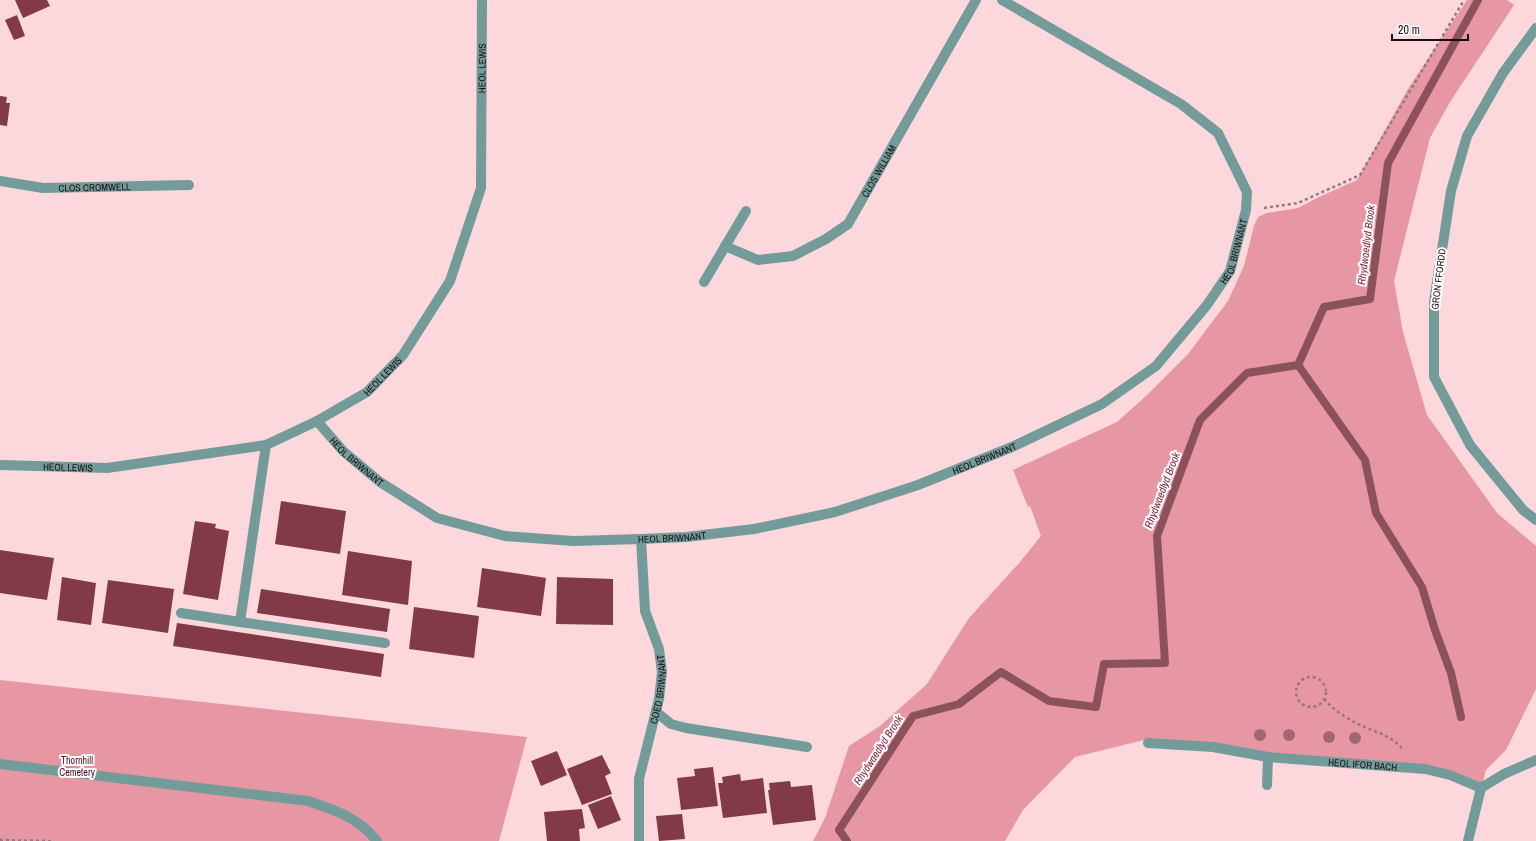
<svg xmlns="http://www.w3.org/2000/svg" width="1536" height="841" viewBox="0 0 1536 841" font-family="'Archivo Narrow',sans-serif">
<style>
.green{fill:#e797a3}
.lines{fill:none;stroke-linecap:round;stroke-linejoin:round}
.stream{stroke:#8c525b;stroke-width:8}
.building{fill:#823a48}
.path{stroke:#91797c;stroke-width:2.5;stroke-dasharray:3 3;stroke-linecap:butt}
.minor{stroke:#729b9a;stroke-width:10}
.tree{fill:#a06875}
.labels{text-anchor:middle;stroke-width:4;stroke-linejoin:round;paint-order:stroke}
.street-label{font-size:10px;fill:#1a0e10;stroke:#fff}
.park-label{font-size:10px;fill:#540c21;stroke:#fff}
.water-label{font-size:11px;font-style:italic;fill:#84253d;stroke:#fff}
</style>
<rect width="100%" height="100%" fill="#fcd8dc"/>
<g class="green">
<polygon points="1467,0 1507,0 1514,5 1450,102 1430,138 1394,281 1403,332 1427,415 1497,513 1536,546 1536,689 1506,750 1486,770 1481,788 1450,775 1268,757 1148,739 1075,757 1023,810 1005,841 813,841 825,818 849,746 880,726 927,684 969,618 1020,562 1041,536 1030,506 1028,507 1013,470 1117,422 1146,396 1188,354 1228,301 1244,266 1254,226 1258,217 1267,213 1298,208 1319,197 1357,180 1408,89"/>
<polygon points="0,680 527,737 499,841 0,841"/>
</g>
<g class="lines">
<g class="stream">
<polyline points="1298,365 1365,460 1376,513 1422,587 1435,630 1451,673 1461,717"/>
<polyline points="847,841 839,830 913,716 959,704 1001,672 1049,701 1096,707 1104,664 1165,663 1157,536 1200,420 1247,373 1298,365 1324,307 1370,299 1388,163 1478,0"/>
</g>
</g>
<g class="building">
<polygon points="15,0 47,0 50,6 23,18"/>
<polygon points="17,15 25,36 14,40 5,20"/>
<polygon points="0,96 7,97 6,103 10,103 7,126 0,125"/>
<polygon points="281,501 346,511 340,554 275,544"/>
<polygon points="195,521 216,524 215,528 229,531 218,600 183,594"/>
<polygon points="0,550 54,558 47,600 0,593"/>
<polygon points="348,551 412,561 408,605 342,595"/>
<polygon points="482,568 546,578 541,616 477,607"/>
<polygon points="62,577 96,583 91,625 57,620"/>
<polygon points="557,577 613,579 613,625 556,624"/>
<polygon points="108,580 174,589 168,633 102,623"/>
<polygon points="261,589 390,609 387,632 257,613"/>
<polygon points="414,607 479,616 474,658 409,649"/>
<polygon points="177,623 384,654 381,677 173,646"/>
<polygon points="557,751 567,775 541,786 531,761"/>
<polygon points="602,755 611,773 605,776 612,794 582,805 567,769"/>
<polygon points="713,767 718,806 681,810 677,778 695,776 694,769"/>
<polygon points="740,774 741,781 763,778 767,813 723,818 718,783 723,783 722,777"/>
<polygon points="790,781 791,787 812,785 816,820 773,825 768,790 770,790 769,783"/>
<polygon points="611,796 621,820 598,829 588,805"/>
<polygon points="582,809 585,828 579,829 580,841 547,841 544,812"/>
<polygon points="682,814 685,839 659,841 656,816"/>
</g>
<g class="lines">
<g class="path">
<polyline points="1264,208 1298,203 1360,175 1464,0"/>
<circle cx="1311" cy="692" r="15"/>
<path d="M 1324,699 C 1333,709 1344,717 1356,723 C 1372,732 1392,734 1403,750"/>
<polyline points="0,840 54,841"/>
</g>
<g class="minor">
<polyline points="1536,28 1503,73 1467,136 1451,191 1434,302 1434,377 1470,445 1523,510 1536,520"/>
<path id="s1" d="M 0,181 L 43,188 L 189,185"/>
<path id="s2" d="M 725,246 L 758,260 L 793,256 L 826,239 L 848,224 L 976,0"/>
<polyline points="704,282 746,211"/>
<path id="s3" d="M 317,421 L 343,451 L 380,482 L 437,518 L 505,536 L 573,541 L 641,539 L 686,537 L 754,529 L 835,512 L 918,485 L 1012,447 L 1102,404 L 1156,366 L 1207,305 L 1230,271 L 1246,210 L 1247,192 L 1218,133 L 1181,104 L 1002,0"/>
<polyline points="266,445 240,622 385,643"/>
<path id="s4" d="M 0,465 L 107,468 L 266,445 L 317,421 L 367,392 L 403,355 L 450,281 L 481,188 L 482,0"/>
<polyline points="181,613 240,622"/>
<polyline points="656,712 671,724 686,728 807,747"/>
<polyline points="1148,743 1213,747 1268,757"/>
<path d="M 0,764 L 308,801 C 335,810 359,818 377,841"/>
<path id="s5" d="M 1267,785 L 1268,757 L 1425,769 L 1450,775 L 1481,788"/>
<path id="s6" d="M 639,841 L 639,779 L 659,699 L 662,672 L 659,649 L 645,611 L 641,539"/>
<polyline points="1468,841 1481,788 1504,774 1536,760"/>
</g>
</g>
<g class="tree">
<circle cx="1260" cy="735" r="6"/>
<circle cx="1289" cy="735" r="6"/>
<circle cx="1329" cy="737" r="6"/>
<circle cx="1355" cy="738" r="6"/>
</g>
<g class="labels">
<g class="street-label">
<text dy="4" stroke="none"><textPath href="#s4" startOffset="739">HEOL LEWIS</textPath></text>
<text dy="4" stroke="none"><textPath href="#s2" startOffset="196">CLOS WILLIAM</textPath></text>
<text dy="4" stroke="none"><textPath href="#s1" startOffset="95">CLOS CROMWELL</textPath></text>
<text dy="4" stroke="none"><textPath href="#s3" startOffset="1053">HEOL BRIWNANT</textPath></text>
<text transform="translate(1438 279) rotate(-83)" y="4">GRON FFORDD</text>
<text dy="4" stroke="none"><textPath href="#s4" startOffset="404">HEOL LEWIS</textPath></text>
<text dy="4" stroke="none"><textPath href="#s3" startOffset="717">HEOL BRIWNANT</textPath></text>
<text dy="4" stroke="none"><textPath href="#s3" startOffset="57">HEOL BRIWNANT</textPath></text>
<text dy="4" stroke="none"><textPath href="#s4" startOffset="68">HEOL LEWIS</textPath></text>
<text dy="4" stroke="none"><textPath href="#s3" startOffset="393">HEOL BRIWNANT</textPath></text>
<text dy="4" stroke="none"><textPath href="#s6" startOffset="154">COED BRIWNANT</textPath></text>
<text dy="4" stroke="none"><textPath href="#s5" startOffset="123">HEOL IFOR BACH</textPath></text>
</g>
<g class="park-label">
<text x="77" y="764">Thornhill<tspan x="77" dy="12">Cemetery</tspan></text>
</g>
<g class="water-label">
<text transform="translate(1366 245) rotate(-83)" y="4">Rhydwaedlyd Brook</text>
<text transform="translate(1162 490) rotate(-69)" y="4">Rhydwaedlyd Brook</text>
<text transform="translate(878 750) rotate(-57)" y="4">Rhydwaedlyd Brook</text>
</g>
</g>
<path d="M1392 34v6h76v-6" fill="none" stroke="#1a0e10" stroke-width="2"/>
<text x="1398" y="34" font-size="12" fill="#1a0e10" stroke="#ffffff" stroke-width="3" paint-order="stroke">20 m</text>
</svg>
